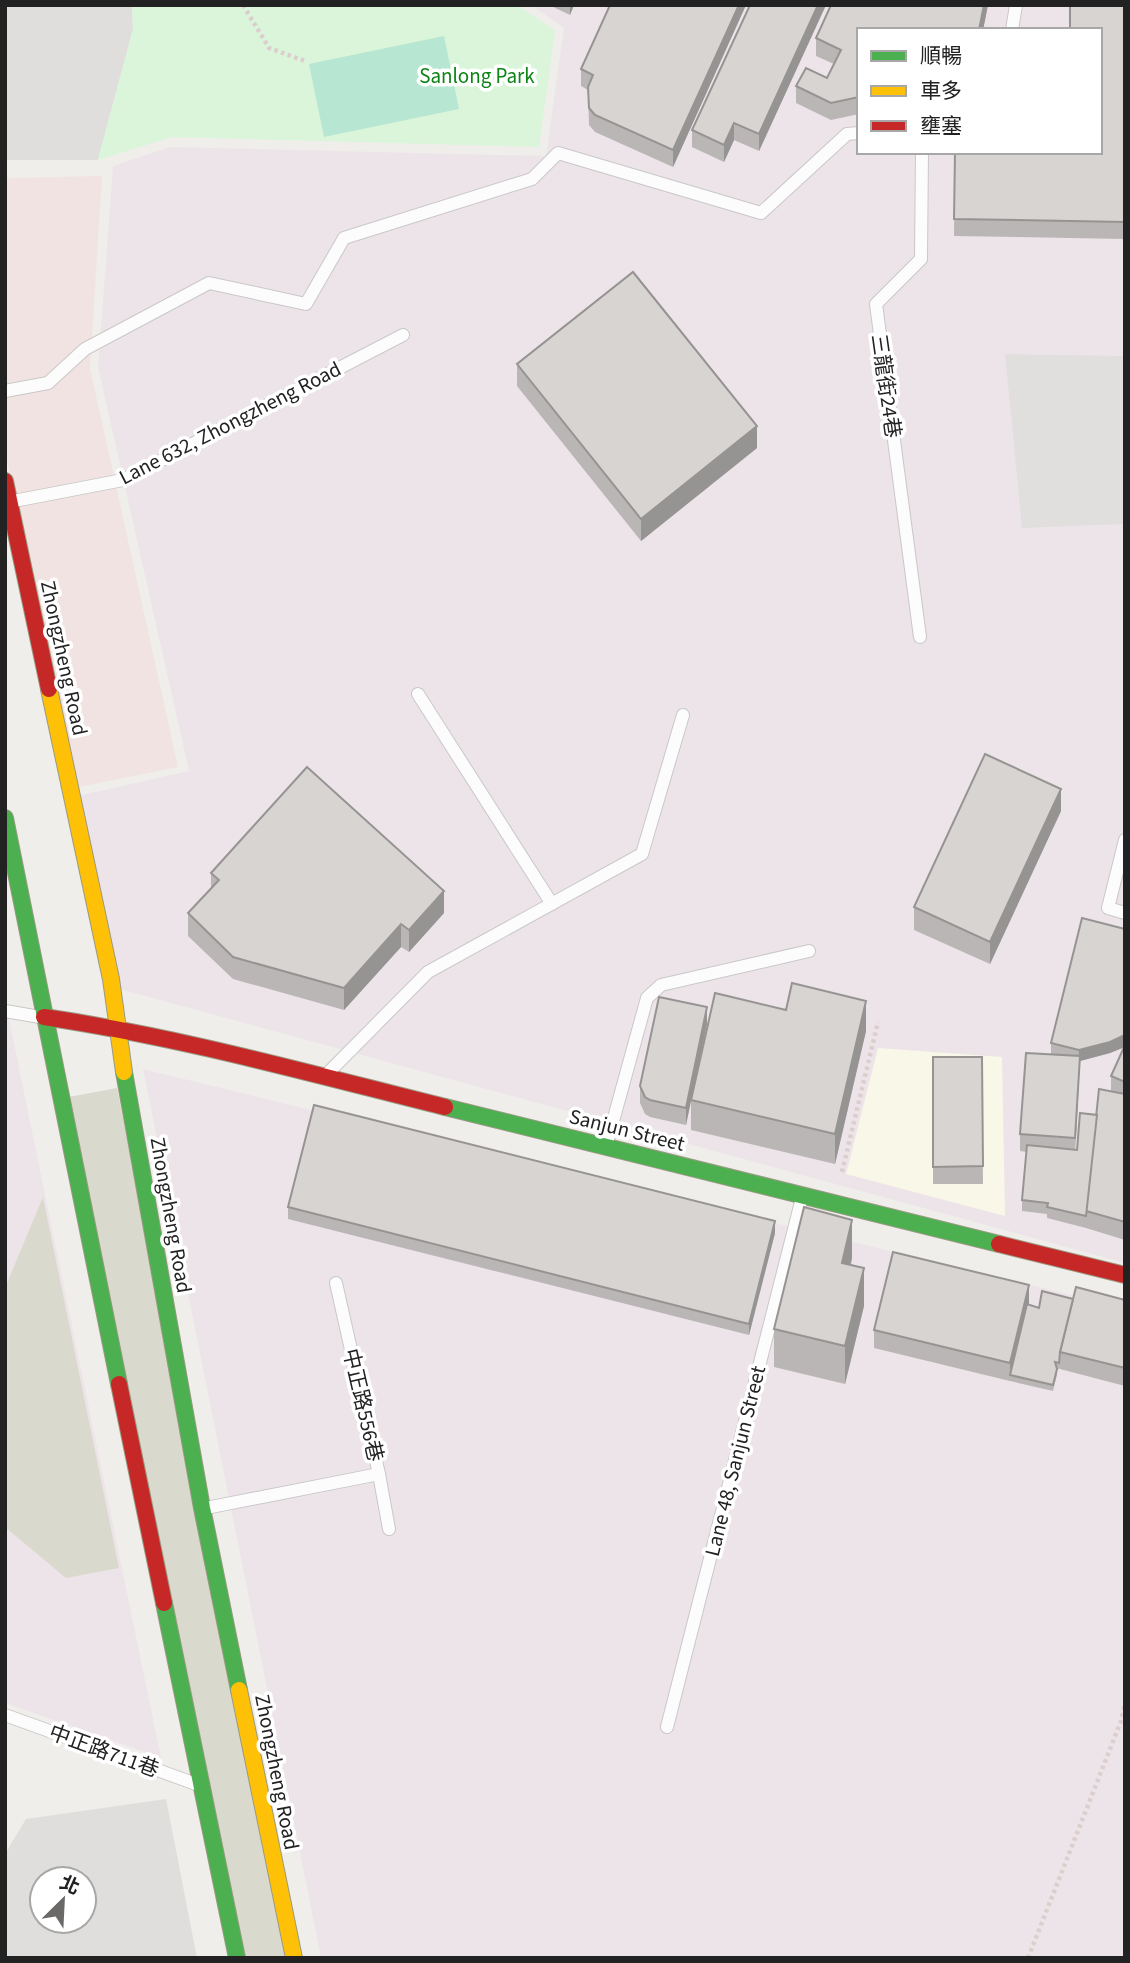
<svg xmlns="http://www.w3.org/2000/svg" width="1130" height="1963" viewBox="0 0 1130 1963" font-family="'Source Sans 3','Noto Sans TC',sans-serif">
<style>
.residential{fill:#dfdedc;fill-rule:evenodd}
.commercial{fill:#f1e3e1}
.industrial{fill:#ede4e9;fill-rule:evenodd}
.education{fill:#f8f7e8}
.construction{fill:#d9d9cd}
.park{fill:#daf5da}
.pitch{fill:#b7e6d2}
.parking{fill:#e0dfde}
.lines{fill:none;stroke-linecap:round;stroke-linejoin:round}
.lane-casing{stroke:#c9c8c7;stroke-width:14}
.fast-casing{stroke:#999a82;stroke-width:18}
.slow-casing{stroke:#999a82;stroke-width:18}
.jam-casing{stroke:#999a82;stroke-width:18}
.path{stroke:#dccecd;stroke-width:4.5;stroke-dasharray:3.5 3.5;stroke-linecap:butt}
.lane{stroke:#fdfcfc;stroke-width:12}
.fast{stroke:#4caf50;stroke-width:16}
.slow{stroke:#ffc107;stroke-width:16}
.jam{stroke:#c62828;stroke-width:16}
.wall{fill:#b9b6b5;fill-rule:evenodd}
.shaded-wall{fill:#969493}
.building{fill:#d7d4d2;stroke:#969493;stroke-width:2}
.labels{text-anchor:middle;stroke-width:7;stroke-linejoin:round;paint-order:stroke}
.park-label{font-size:21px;fill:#0c8416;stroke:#fff}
.street-label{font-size:21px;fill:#222;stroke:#fff}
</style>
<rect width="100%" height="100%" fill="#f0eeeb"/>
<g class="residential">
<polygon points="5,5 132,5 133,29 98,160 5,160"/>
<path d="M 166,1799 L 197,1958 L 5,1958 L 5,1854 L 26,1819 ZM 42,1879 L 84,1879 L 84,1921 L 42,1921 Z"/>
</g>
<polygon class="commercial" points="102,176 90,368 178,767 79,787 5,452 5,178"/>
<g class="industrial">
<path d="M 531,5 L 1125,5 L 1125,1263 L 116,988 L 73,797 L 189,771 L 98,367 L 113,166 L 170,147 L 546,156 L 564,28 ZM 859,30 L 1100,30 L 1100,152 L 859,152 Z"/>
<polygon points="5,1000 161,1758 5,1703"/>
<polygon points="143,1069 1125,1308 1125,1958 321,1958"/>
</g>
<polygon class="education" points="878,1048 1002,1057 1005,1216 846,1174"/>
<g class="construction">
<polygon points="117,1088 289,1958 242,1958 69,1097"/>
<polygon points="43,1197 119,1568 66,1578 5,1527 5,1288"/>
</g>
<polygon class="park" points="132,5 517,5 555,31 539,147 172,137 98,160 133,29"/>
<polygon class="pitch" points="444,36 459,109 324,137 309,64"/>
<polygon class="parking" points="1005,354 1125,356 1125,524 1022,528"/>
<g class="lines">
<g class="lane-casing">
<g id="lane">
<polyline points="1012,30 1016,5"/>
<polyline points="5,391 48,383 85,349 209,283 306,304 344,238 532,179 558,153 761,213 847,134 859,133"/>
<polyline points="14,501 123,480 403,335"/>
<polyline points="920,637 876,304 921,259 922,152"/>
<polyline points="418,694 552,904"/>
<polyline points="1125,840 1108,908 1125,913"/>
<polyline points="5,1011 40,1017"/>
<polyline points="328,1073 428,972 642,854 683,715"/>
<polyline points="607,1143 647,998 661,985 809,951"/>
<polyline points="336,1283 379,1474 389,1529"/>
<polyline points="206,1508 379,1474"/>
<polyline points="5,1715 196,1784"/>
<polyline points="667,1727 802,1198"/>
</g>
</g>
<g class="fast-casing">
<g id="fast">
<polyline points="5,818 119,1384"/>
<polyline points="124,1072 202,1508 239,1690"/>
<polyline points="445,1107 999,1244"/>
<polyline points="164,1603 237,1958"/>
</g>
</g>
<g class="slow-casing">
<g id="slow">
<polyline points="49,689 111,979 124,1072"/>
<polyline points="239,1690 294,1958"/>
</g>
</g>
<g class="jam-casing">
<g id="jam">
<polyline points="5,481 49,689"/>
<path d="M 44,1017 C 180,1037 312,1074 445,1107"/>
<polyline points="999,1244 1125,1275"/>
<polyline points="119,1384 164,1603"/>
</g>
</g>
<g class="path">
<polyline points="243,5 269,48 305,61"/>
<polyline points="842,1172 878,1022"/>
<polyline points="1028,1958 1121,1721 1125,1704"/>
</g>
<use href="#lane" class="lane"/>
<use href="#fast" class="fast"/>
<use href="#slow" class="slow"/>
<use href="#jam" class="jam"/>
</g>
<g class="wall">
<polygon points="549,5 574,5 570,15"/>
<polygon points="746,5 673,167 595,132 589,125 588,90 581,86 581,69"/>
<polygon points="750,5 826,5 759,151 734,140 724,162 692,147 692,130"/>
<polygon points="831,5 988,5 983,30 859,30 859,114 831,120 796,103 796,86 827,78 834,64 816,56 816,38"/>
<polygon points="1125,5 1125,239 954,236 955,152 1100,152"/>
<polygon points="517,364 757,448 641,541 517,386"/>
<polygon points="1061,811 990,964 914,930 914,907"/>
<polygon points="211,873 444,913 409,952 401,947 344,1010 233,979 188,936 188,913 211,889"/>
<path d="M 1125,929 L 1125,1240 L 1086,1228 L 1047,1218 L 1047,1214 L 1022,1211 L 1022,1200 L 1027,1152 L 1020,1151 L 1020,1134 L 1051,1054 L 1051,1043 ZM 1124,1047 L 1111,1076 L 1111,1091 L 1077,1150 L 1075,1150 L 1080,1061 L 1110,1053 Z"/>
<polygon points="707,1024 691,1099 866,1031 835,1164 691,1130 691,1100 686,1125 650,1117 645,1114 640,1103 640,1086"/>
<polygon points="933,1057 982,1057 983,1184 933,1184"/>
<polygon points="288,1207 775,1233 749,1335 288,1219"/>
<polygon points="852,1258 851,1265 864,1306 845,1384 774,1367 774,1329"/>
<polygon points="1073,1299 1125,1300 1125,1386 1060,1369 1060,1368 1059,1369 1057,1369 1057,1375 1053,1391 1010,1381 1010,1379 1010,1381 874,1348 874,1330 1029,1303 1029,1305 1039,1308"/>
</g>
<g class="shaded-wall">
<polygon points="570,5 574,5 570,15"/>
<polygon points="739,5 746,5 673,167 673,150"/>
<polygon points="818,5 826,5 759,151 759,134"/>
<polygon points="984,5 988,5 983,30 979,30"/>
<polygon points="734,123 734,140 724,162 724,145"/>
<polygon points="757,426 757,448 641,541 641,519"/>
<polygon points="1061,789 1061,811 990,964 990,942"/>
<polygon points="444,891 444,913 409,952 409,930"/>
<polygon points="401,924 401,947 344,1010 344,988"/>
<polygon points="866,1001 866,1031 835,1164 835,1134"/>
<polygon points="707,1007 707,1024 686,1125 686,1108"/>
<polygon points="1125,1035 1125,1047 1110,1053 1080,1061 1075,1155 1079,1050"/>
<polygon points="852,1220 852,1258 842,1301 842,1263"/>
<polygon points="775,1221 775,1233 749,1335 749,1324"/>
<polygon points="864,1268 864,1306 845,1384 845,1346"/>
<polygon points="1029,1285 1029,1303 1011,1375 1010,1375 1010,1381 1010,1363"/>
</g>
<g class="building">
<polygon points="610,5 739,5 673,150 595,115 589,108 588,87 593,75 581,69"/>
<polygon points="750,5 818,5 759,134 734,123 724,145 692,130"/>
<polygon points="831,5 984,5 979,30 859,30 859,97 831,103 796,86 806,68 827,78 841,50 816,38"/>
<polygon points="1070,5 1125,5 1125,222 954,219 955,152 1100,152 1100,30 1070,30"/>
<polygon points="633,272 757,426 641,519 517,364"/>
<polygon points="985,754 1061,789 990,942 914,907"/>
<polygon points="307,767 444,891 409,930 401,924 344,988 233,957 188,913 219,880 211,873"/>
<polygon points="1082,918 1125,929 1125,1035 1110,1042 1079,1050 1051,1043"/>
<polygon points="792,983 866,1001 835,1134 691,1100 715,993 786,1010"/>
<polygon points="659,997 707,1007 686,1108 650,1100 645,1097 640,1086"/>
<polygon points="1125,1045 1125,1082 1111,1076"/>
<polygon points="1026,1053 1080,1056 1075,1138 1020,1134"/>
<polygon points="933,1057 982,1057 983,1166 933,1167"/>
<polygon points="1099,1089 1125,1094 1125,1222 1086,1211"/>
<polygon points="314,1105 775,1221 749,1324 288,1207"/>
<polygon points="1080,1113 1097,1115 1086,1216 1047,1207 1048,1203 1022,1200 1027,1145 1077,1150"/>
<polygon points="804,1207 852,1220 842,1263 864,1268 845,1346 774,1329"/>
<polygon points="893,1252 1029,1285 1010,1363 874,1330"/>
<polygon points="1076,1287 1125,1300 1125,1368 1060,1352"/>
<polygon points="1042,1291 1073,1299 1060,1352 1059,1363 1055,1362 1057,1369 1053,1385 1010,1375 1027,1304 1039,1308"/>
</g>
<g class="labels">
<g class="park-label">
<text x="477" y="83">Sanlong Park</text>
</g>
<g class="street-label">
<text transform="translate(886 386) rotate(82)" y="7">三龍街24巷</text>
<text transform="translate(230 423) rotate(-27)" y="7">Lane 632, Zhongzheng Road</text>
<text transform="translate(64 658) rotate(78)" y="7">Zhongzheng Road</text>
<text transform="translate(627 1130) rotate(14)" y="7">Sanjun Street</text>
<text transform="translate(171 1215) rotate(80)" y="7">Zhongzheng Road</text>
<text transform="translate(363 1405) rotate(77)" y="7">中正路556巷</text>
<text transform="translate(735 1461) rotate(-76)" y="7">Lane 48, Sanjun Street</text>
<text transform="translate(104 1751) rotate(20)" y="7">中正路711巷</text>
<text transform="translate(277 1772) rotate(79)" y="7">Zhongzheng Road</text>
</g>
</g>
<rect width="1130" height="1963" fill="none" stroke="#222222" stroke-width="14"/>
<rect x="857" y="28" width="245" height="126" fill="#ffffff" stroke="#a7a7a7" stroke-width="2"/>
<rect x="871" y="51" width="35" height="10" fill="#4caf50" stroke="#a7a7a7" stroke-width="2"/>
<text x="920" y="63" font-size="21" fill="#222222">順暢</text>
<rect x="871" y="86" width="35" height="10" fill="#ffc107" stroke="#a7a7a7" stroke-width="2"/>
<text x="920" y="98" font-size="21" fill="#222222">車多</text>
<rect x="871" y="121" width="35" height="10" fill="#c62828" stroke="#a7a7a7" stroke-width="2"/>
<text x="920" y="133" font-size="21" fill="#222222">壅塞</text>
<g transform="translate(63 1900) rotate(24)"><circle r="33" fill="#ffffff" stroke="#a7a7a7" stroke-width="2"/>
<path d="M0-5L12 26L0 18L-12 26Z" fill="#6a6968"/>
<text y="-10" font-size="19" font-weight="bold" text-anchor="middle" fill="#222222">北</text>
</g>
</svg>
